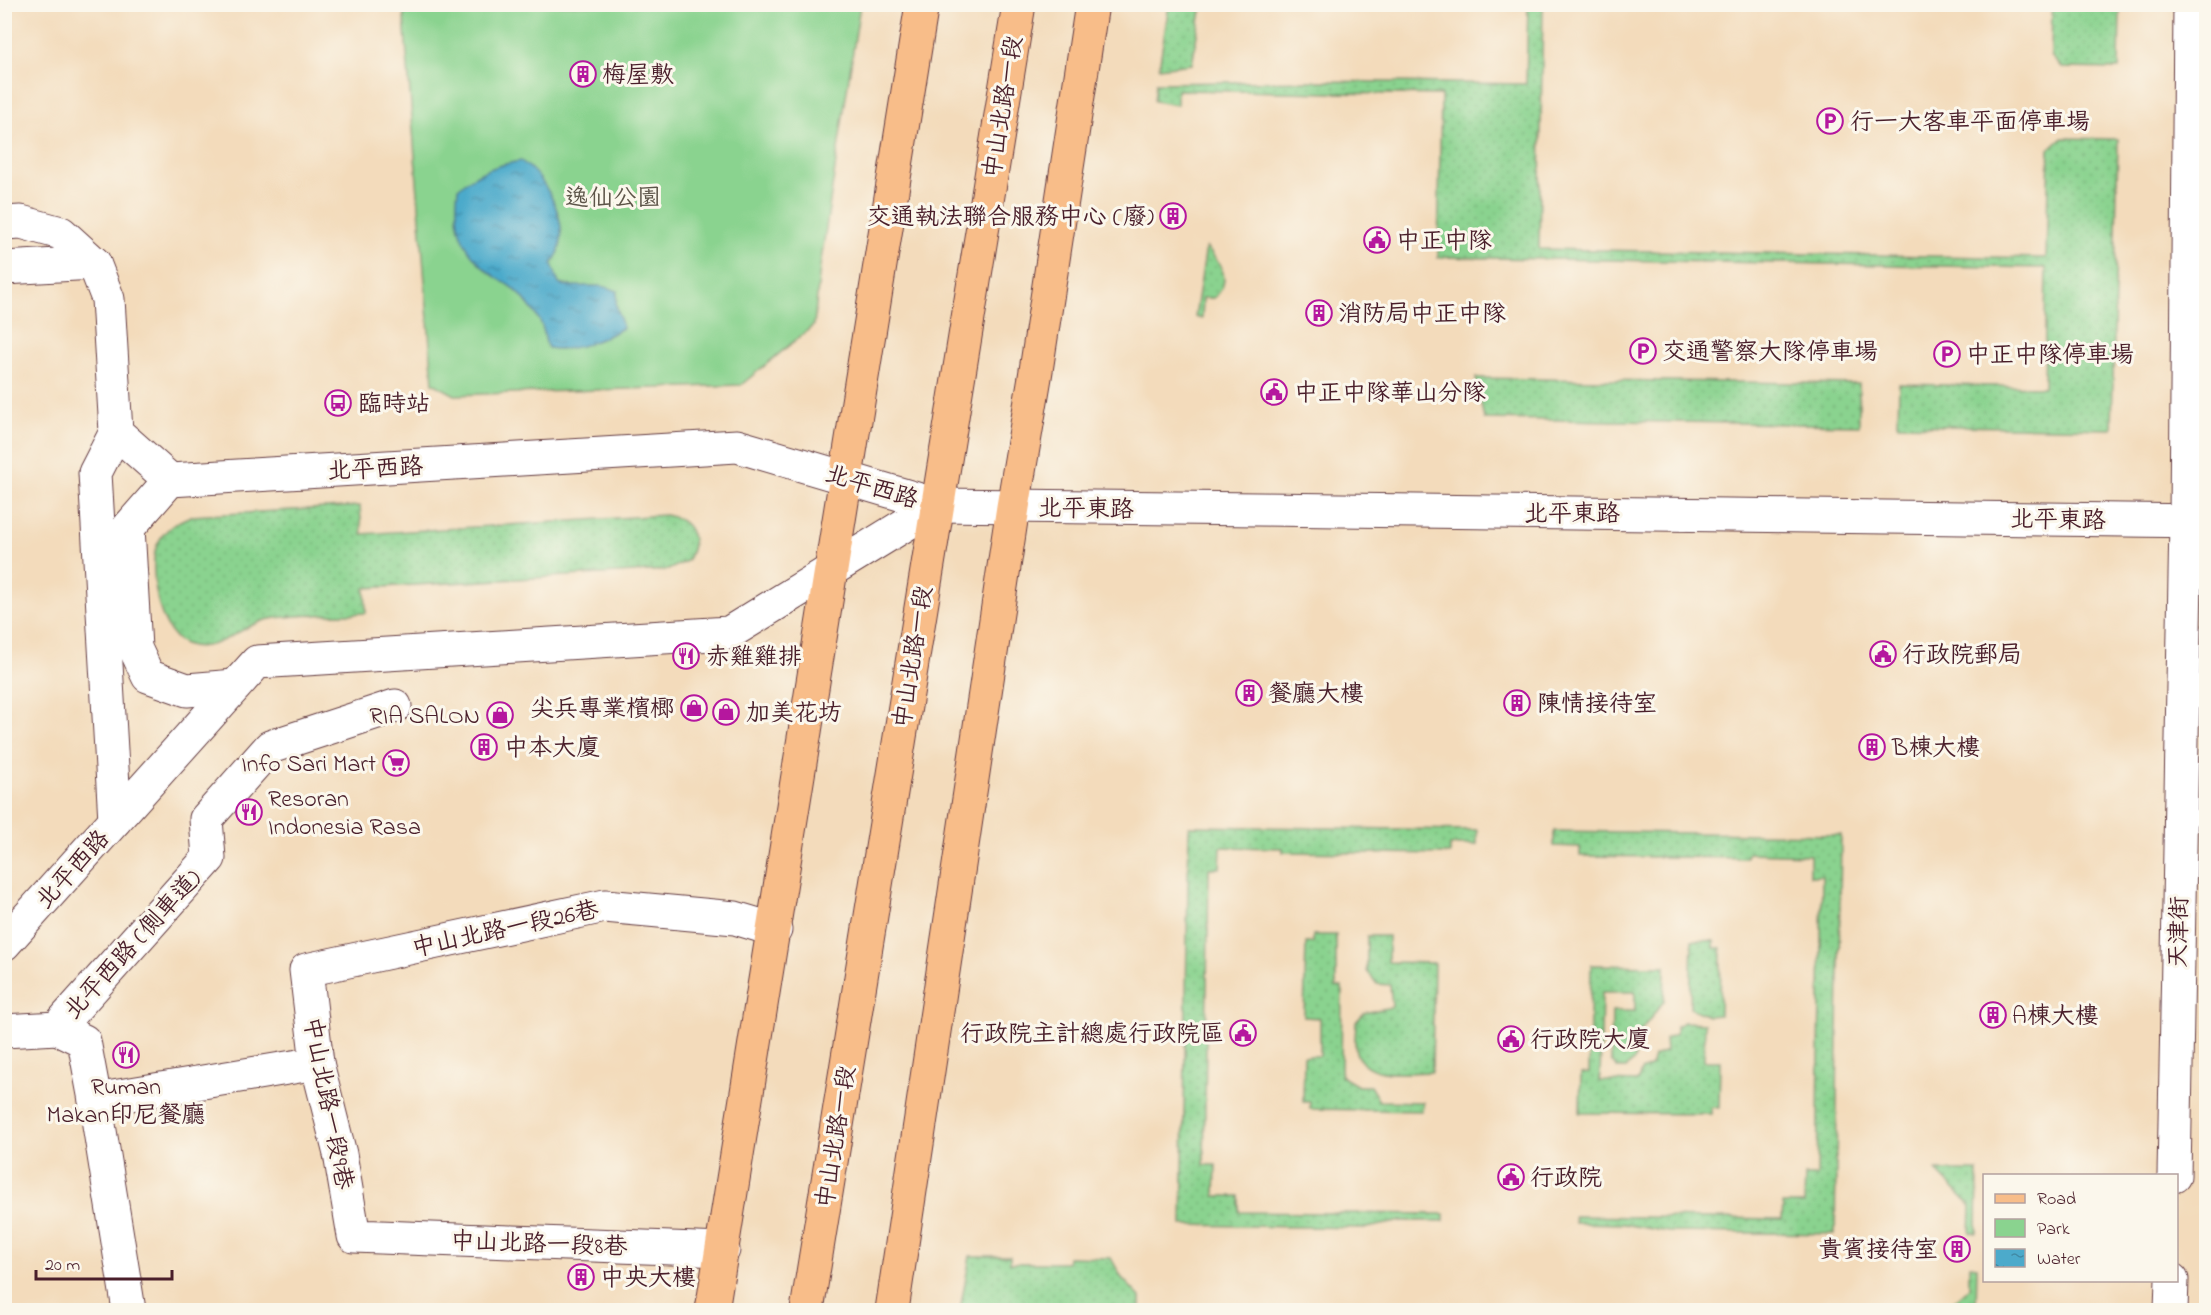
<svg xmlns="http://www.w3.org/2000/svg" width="2211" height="1315" viewBox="0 0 2211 1315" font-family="'Indie Flower','LXGW WenKai TC',sans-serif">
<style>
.grass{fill:url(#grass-dots);stroke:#6a795d;stroke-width:1.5}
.park{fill:#8ad38f;stroke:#6a795d;stroke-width:1.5}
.water{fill:url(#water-ripples);stroke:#4b647b;stroke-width:1.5}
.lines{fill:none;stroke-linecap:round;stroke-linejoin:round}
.minor-casing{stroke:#633b41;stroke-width:35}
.major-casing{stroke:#633b41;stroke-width:35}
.minor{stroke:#fff;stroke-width:33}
.major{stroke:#f8bd89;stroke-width:33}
.labels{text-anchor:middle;stroke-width:6;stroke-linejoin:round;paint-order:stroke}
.poi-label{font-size:24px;fill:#4a1f2b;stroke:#fbf7ec;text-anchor:start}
.street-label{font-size:24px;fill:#4a1f2b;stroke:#fbf7ec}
.park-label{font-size:24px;fill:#5d5549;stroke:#fbf7ec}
</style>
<defs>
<pattern id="grass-dots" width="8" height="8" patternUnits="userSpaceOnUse" patternTransform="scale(1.5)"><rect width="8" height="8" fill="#8ad38f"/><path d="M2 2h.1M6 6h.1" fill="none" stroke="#79b57c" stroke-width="1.8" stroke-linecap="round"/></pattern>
<pattern id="water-ripples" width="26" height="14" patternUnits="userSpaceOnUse" patternTransform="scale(1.5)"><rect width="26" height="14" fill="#4caacb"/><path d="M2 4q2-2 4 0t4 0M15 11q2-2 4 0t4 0" fill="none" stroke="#418aa5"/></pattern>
</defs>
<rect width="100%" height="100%" fill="#fbf7ec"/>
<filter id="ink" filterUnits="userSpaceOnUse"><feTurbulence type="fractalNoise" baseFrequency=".0167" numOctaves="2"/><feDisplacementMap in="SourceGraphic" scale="12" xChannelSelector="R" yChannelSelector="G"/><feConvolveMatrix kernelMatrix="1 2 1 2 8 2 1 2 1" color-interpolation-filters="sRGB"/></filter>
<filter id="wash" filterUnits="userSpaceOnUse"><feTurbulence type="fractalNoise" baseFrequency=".008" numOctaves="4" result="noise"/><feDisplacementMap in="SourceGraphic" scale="24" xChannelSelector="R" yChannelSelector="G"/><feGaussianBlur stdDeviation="1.35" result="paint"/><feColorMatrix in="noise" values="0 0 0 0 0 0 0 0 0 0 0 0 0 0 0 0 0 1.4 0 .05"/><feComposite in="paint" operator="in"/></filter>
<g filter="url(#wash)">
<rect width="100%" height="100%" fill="#f3dbbb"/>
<g class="grass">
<polygon points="1169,5 1202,5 1192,64 1159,68"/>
<polygon points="1528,5 1543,5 1539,249 2046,258 2049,149 2061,138 2118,139 2112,429 1898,425 1899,384 2044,387 2046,268 1438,257 1441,95 1177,90 1177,105 1154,101 1156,83 1318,81 1526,84"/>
<polygon points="2052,5 2120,5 2119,69 2062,68 2051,56"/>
<path d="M 1206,247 C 1220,263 1234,280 1214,298 L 1203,298 L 1202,319 L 1195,317 Z"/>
<polygon points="1476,378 1859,384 1859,425 1484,419"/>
<path d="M 360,506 L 362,534 L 665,515 C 691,519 700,539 687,561 L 668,570 L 365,588 L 366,613 C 335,615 301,614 270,619 C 241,624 216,656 185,644 C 158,634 148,568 157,545 C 164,529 176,522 191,516 Z"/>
<polygon points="1189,826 1477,830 1477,845 1450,845 1450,854 1283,852 1283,848 1221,847 1220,868 1209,868 1204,1165 1216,1165 1215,1196 1239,1196 1239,1212 1444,1214 1444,1221 1402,1221 1367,1228 1182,1225"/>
<polygon points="1554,831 1841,835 1835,1234 1669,1232 1624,1224 1575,1223 1574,1216 1782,1219 1783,1204 1804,1204 1805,1176 1817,1176 1822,876 1810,876 1810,855 1747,853 1746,858 1580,856 1580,847 1554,846"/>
<polygon points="1313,935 1336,935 1336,987 1342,987 1341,1076 1358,1086 1370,1086 1379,1101 1423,1102 1422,1111 1310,1109 1310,1102 1303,1102 1304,1056 1320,1056 1320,1018 1304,1017 1306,943 1313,943"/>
<path d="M 1367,936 L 1388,936 L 1388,962 L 1434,963 L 1432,1072 C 1410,1072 1369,1080 1357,1055 C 1353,1046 1356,1032 1356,1022 L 1364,1013 L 1392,1007 L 1390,985 L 1377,984 L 1367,971 Z"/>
<polygon points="1692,940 1714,941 1714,948 1721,948 1720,1015 1708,1016 1690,1008"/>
<polygon points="1591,965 1665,966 1664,1001 1635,1038 1635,1060 1626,1068 1617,1068 1611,1061 1612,1011 1635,1011 1635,992 1602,992 1600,1081 1637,1082 1641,1071 1651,1067 1654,1056 1666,1051 1665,1039 1676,1034 1676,1026 1684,1022 1705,1023 1704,1061 1720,1061 1719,1108 1711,1107 1711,1114 1580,1113 1581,1074 1589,1073"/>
<polygon points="1936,1171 1978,1171 1977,1233 1970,1233 1971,1206"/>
<polygon points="970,1256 1010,1256 1010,1263 1067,1263 1068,1257 1111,1258 1122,1278 1140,1297 1140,1310 960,1310"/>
<polygon points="1969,1265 1977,1266 1976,1310 1944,1310 1969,1287"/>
</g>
<polygon class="park" points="403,5 860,5 820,267 814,325 741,385 455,395 433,383"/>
<path class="water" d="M 521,161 C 545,177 567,217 560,247 C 559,253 555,259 552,264 L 559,284 C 579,290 597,281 617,291 L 616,305 L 623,328 C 601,340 573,353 548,348 C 544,340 545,334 542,326 C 540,318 529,306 524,299 C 513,284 496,280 484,268 C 458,244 454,221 458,188 C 478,172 495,165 521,161 Z"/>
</g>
<g filter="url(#ink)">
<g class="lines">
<g class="minor-casing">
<g id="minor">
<polyline points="4,223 21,222 61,233 94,263 108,299 116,432 170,480 737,446 937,505 2206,521"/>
<polyline points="4,268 94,263"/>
<polyline points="170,480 128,528 135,648 148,676 187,690 235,686"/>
<polyline points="115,820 95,473 116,432"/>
<polyline points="4,944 257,662 729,633 937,505"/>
<polyline points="57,1028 84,1041 95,1100"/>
<polyline points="4,1031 57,1028 209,858 206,819 270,747 395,706"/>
<polyline points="2174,1176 2186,521 2190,4"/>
<polyline points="723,1250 354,1236 340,1154 317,1063 306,970 605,906 735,918 775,930"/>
<polyline points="129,1310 95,1100 317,1063"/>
<polyline points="2171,1310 2172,1280"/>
</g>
</g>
<g class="major-casing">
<g id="major">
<polyline points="712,1310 922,4"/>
<polyline points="807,1310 1019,4"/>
<polyline points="892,1310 1013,507 1035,377 1092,4"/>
</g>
</g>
<use href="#minor" class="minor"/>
<use href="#major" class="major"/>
</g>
</g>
<defs>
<g id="building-ring" transform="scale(1.35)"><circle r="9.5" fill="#fbf7ec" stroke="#b5179e" stroke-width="1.5"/><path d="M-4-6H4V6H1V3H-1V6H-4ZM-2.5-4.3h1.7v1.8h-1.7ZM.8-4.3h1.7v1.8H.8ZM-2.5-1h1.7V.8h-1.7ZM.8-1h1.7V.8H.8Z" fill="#b5179e"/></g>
<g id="parking-ring" transform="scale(1.35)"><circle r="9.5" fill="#fbf7ec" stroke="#b5179e" stroke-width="1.5"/><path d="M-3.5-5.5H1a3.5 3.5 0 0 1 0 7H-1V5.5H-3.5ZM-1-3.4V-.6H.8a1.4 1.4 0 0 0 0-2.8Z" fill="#b5179e"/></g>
<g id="civic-ring" transform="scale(1.35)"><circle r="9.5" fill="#fbf7ec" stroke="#b5179e" stroke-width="1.5"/><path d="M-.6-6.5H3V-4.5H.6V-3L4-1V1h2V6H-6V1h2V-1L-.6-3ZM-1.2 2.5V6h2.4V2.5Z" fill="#b5179e"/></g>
<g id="bus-ring" transform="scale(1.35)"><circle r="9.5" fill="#fbf7ec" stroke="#b5179e" stroke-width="1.5"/><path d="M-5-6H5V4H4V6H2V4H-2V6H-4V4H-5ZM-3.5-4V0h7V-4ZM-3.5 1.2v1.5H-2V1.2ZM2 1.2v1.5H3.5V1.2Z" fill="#b5179e"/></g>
<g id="restaurant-ring" transform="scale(1.35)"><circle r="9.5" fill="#fbf7ec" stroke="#b5179e" stroke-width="1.5"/><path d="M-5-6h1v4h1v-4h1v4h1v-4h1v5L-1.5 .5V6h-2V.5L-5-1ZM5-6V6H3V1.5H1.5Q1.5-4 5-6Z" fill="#b5179e"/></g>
<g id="shop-ring" transform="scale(1.35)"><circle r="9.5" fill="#fbf7ec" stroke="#b5179e" stroke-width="1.5"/><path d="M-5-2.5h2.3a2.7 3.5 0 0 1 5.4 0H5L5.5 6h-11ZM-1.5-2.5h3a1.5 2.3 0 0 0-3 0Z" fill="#b5179e"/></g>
<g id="supermarket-ring" transform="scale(1.35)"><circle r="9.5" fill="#fbf7ec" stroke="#b5179e" stroke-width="1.5"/><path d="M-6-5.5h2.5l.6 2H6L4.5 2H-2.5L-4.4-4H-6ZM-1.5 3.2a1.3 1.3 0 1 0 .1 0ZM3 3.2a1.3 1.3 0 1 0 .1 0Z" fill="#b5179e"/></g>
</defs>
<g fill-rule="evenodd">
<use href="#building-ring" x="583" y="74"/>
<use href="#parking-ring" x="1830" y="121"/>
<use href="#building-ring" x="1173" y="216"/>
<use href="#civic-ring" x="1377" y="240"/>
<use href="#building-ring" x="1319" y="313"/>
<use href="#parking-ring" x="1643" y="351"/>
<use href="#parking-ring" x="1947" y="354"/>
<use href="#civic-ring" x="1274" y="392"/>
<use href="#bus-ring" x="338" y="403"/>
<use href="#civic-ring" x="1883" y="654"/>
<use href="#restaurant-ring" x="686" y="656"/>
<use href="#building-ring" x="1249" y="693"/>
<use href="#building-ring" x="1517" y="703"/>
<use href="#shop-ring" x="694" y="708"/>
<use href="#shop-ring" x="726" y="712"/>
<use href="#shop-ring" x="500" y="715"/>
<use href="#building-ring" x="484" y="747"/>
<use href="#building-ring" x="1872" y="747"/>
<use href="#supermarket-ring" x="396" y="763"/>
<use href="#restaurant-ring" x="249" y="812"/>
<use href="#building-ring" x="1993" y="1015"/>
<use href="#civic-ring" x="1243" y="1033"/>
<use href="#civic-ring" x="1511" y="1039"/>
<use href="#restaurant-ring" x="126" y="1055"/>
<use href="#civic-ring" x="1511" y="1177"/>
<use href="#building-ring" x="1957" y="1249"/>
<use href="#building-ring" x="581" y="1277"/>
</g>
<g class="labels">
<g class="poi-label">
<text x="602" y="82">梅屋敷</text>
<text x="1850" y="129">行一大客車平面停車場</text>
<text x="1154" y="224" text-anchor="end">交通執法聯合服務中心 (廢)</text>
<text x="1396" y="248">中正中隊</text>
<text x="1338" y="321">消防局中正中隊</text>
<text x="1662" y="359">交通警察大隊停車場</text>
<text x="1966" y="362">中正中隊停車場</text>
<text x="1294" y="400">中正中隊華山分隊</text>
<text x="358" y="411">臨時站</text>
<text x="1902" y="662">行政院郵局</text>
<text x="706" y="664">赤雞雞排</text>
<text x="1268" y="701">餐廳大樓</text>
<text x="1537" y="711">陳情接待室</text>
<text x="674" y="716" text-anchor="end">尖兵專業檳榔</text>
<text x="746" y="720">加美花坊</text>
<text x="480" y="723" text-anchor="end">RIA SALON</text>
<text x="504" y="755">中本大廈</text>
<text x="1892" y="755">B棟大樓</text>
<text x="376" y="771" text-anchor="end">Info Sari Mart</text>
<text x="268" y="806">Resoran<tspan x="268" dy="28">Indonesia Rasa</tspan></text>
<text x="2012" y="1023">A棟大樓</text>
<text x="1224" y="1041" text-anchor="end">行政院主計總處行政院區</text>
<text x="1530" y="1047">行政院大廈</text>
<text x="126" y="1094" text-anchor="middle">Ruman<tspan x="126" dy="28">Makan印尼餐廳</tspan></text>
<text x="1530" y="1185">行政院</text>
<text x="1938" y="1257" text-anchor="end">貴賓接待室</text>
<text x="600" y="1285">中央大樓</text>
</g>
<g class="street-label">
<text transform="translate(1002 107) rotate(-81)" y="8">中山北路一段</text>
<text transform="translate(375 468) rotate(-3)" y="8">北平西路</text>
<text transform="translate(872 486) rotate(17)" y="8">北平西路</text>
<text transform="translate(1086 508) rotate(1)" y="8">北平東路</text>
<text x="1572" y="521">北平東路</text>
<text transform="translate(2058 519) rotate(1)" y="8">北平東路</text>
<text transform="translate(912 657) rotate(-81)" y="8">中山北路一段</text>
<text transform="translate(72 869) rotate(-48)" y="8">北平西路</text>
<text transform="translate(505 928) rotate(-12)" y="8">中山北路一段26巷</text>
<text transform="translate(2178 932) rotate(-89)" y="8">天津街</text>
<text transform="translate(132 944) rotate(-48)" y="8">北平西路 (側車道)</text>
<text transform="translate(329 1103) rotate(79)" y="8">中山北路一段9巷</text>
<text transform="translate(835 1137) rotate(-81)" y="8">中山北路一段</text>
<text transform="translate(539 1243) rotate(2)" y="8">中山北路一段8巷</text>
</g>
<g class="park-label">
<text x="613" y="205">逸仙公園</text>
</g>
</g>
<rect width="2211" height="1315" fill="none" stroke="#fbf7ec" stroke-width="24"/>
<rect x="1983" y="1174" width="195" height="108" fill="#fbf7ec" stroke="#b4a19f" stroke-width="1.5"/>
<rect x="1995" y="1194" width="30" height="9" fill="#f8bd89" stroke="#b4a19f" stroke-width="1.5"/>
<text x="2037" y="1204" font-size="18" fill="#4a1f2b">Road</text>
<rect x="1995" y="1219" width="30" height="18" fill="#8ad38f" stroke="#b4a19f" stroke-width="1.5"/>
<text x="2037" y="1234" font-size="18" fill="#4a1f2b">Park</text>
<rect x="1995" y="1249" width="30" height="18" fill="url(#water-ripples)" stroke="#b4a19f" stroke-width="1.5"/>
<text x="2037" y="1264" font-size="18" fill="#4a1f2b">Water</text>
<path d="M36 1270v9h136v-9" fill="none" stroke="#4a1f2b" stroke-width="3"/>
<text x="45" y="1270" font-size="18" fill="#4a1f2b" stroke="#fbf7ec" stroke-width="4.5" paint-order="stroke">20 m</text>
</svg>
